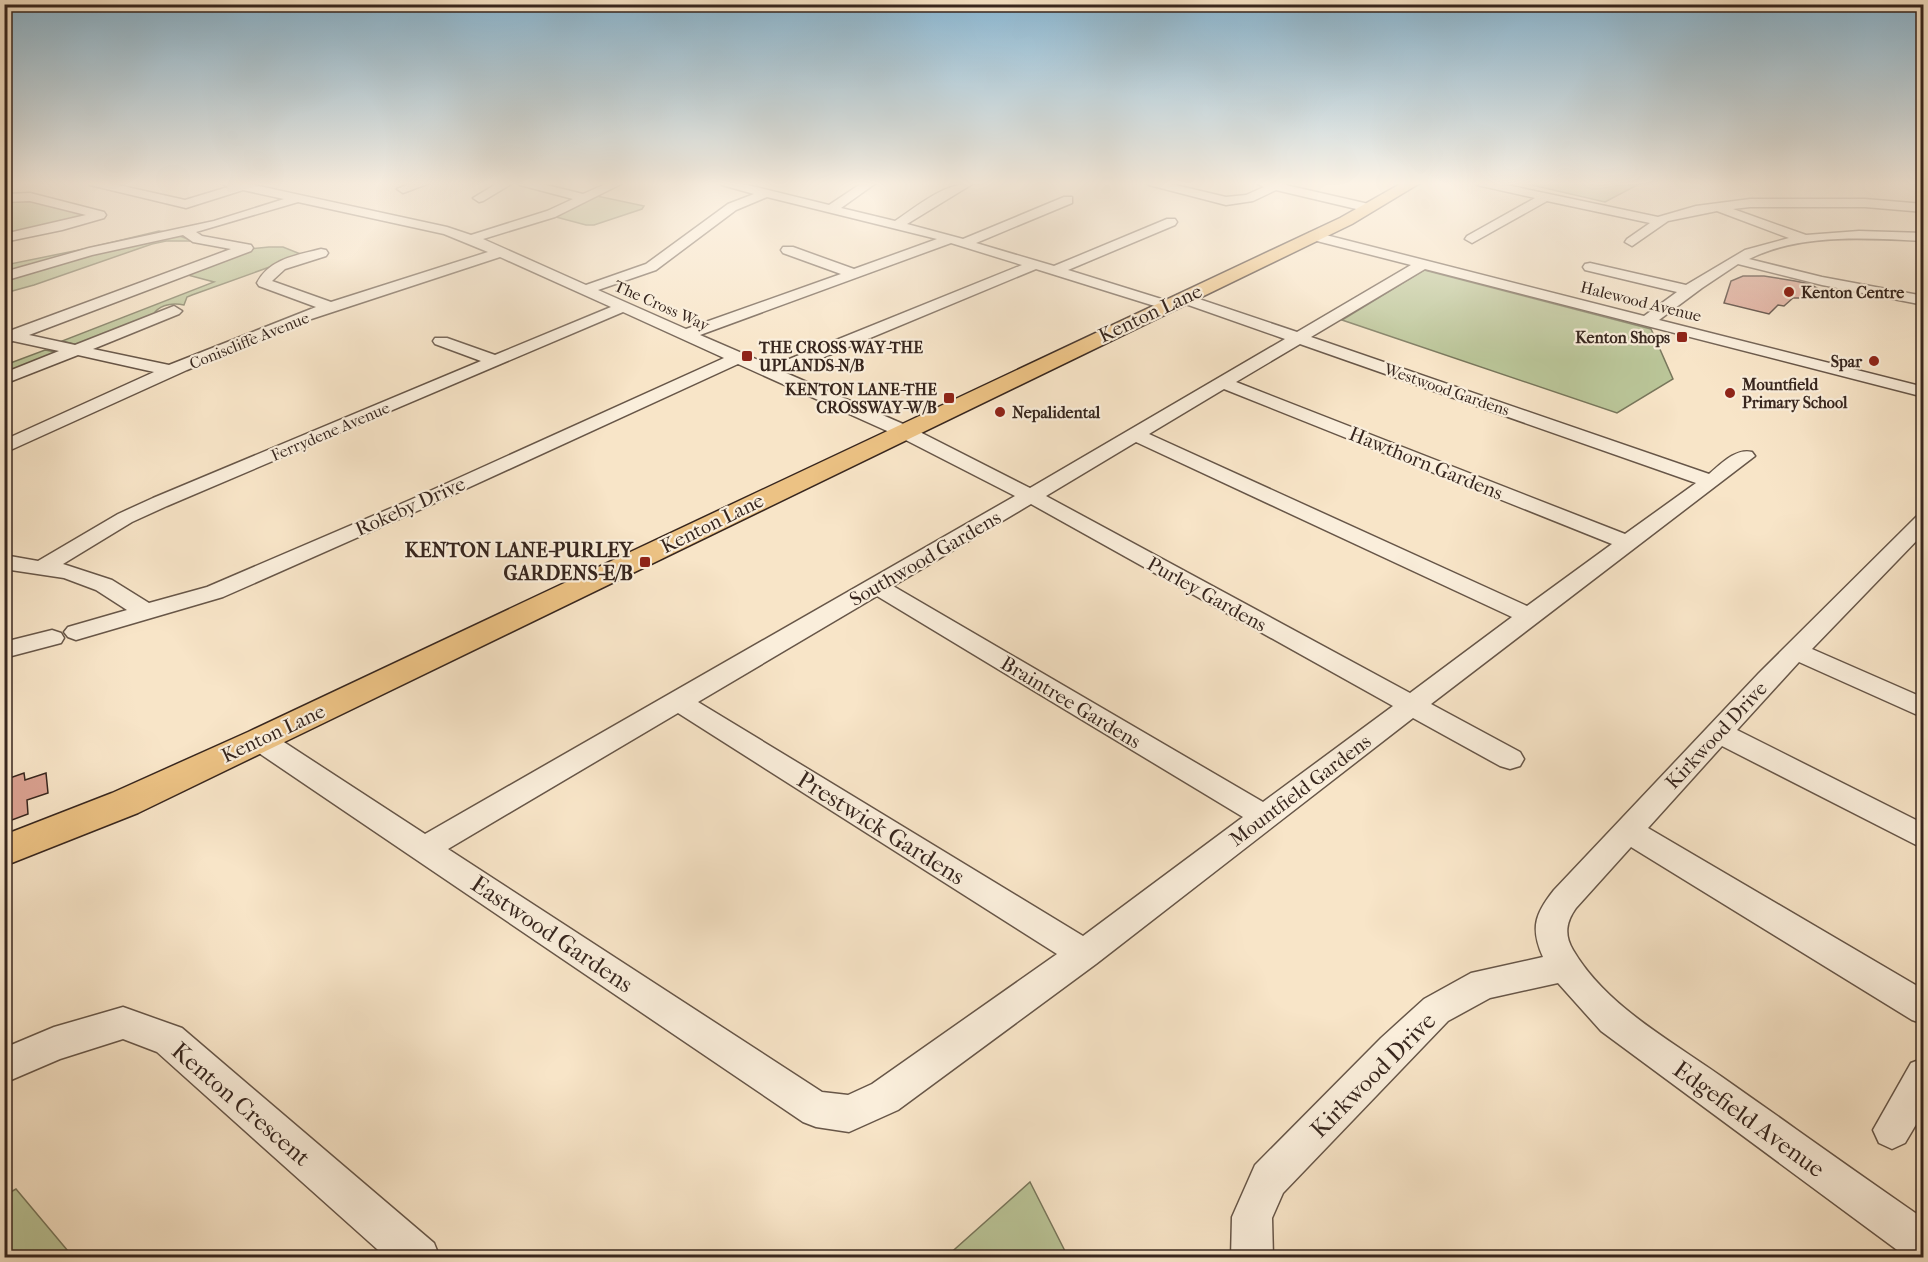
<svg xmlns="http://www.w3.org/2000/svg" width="1928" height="1262" viewBox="0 0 1928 1262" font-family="'IM FELL French Canon',serif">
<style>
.green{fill:#bac598;stroke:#78765b;stroke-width:1.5}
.building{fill:#dca393;stroke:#37261e;stroke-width:1.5}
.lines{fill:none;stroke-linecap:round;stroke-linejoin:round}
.minor-casing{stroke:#675648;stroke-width:3}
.major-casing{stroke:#37261e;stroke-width:3}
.minor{fill:#faeedb;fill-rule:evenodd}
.major{fill:#ecc284;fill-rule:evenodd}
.poi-dot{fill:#8f2418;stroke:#faeedb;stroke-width:2}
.labels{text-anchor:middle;stroke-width:4.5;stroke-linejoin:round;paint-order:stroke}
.far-poi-label{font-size:16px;font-weight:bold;fill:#37261e;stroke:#faeedb;text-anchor:start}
.far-street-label{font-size:16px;fill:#37261e;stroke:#faeedb}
.street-label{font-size:20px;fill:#37261e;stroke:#faeedb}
.poi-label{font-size:20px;font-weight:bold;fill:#37261e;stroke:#faeedb;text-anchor:end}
.near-street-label{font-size:24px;fill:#37261e;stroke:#faeedb}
</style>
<rect width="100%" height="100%" fill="#f8e5c8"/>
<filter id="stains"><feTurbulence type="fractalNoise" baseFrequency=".00333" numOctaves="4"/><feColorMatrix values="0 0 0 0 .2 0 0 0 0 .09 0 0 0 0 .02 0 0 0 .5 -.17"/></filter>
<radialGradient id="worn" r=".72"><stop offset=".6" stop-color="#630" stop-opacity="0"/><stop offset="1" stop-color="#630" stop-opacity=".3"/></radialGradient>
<g class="green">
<polygon points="1523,183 1641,183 1605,202"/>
<polygon points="597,196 644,206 642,209 594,225 586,225 556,217"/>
<polygon points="31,198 88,214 85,217 5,237 5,200"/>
<polygon points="159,231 166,232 5,273 5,265 84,249"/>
<polygon points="177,235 193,241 166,241 152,244 34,285 5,293 5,278 55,263"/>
<path d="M 269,247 L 283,247 L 303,255 L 192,295 L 187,297 L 184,305 C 174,303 162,304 155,312 L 157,316 L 78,345 L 62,341 L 214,282 L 180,273 L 249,249 Z"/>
<polygon points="1424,270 1651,329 1673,379 1617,413 1342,320"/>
<polygon points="45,350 56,352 5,376 5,365"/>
<polygon points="1030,1182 1068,1257 946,1257"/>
<polygon points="16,1189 73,1257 5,1257 5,1195"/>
</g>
<g class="building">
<polygon points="1743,276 1764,276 1795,281 1810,284 1834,298 1793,298 1784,306 1778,305 1769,314 1724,303 1731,281"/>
<polygon points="24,773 25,780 46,773 48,793 27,800 28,814 4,823 4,780"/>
</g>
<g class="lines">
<g class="minor-casing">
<g id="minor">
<path d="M 88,183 L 109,183 L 185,200 L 228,187 L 221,183 L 245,183 L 447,227 L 471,235 L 547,211 L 573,199 L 520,185 L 518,183 L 538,183 L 583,194 L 608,183 L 623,183 L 555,217 L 483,239 L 586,285 L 646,264 L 728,204 L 754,194 L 722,185 L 720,183 L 740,183 L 829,205 L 862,183 L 876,183 L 841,208 L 895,221 C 919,205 944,183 974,183 L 907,224 L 963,239 L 1064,197 L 1072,197 L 1072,203 L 976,243 L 1054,266 L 1167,219 L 1175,219 L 1177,222 L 1175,225 L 1068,270 L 1171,302 L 1173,305 L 1171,308 L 1161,308 L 1036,269 L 786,373 L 910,427 L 1030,488 L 1285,339 L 1177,301 L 1175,298 L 1177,295 L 1187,295 L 1297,332 L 1411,265 L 1309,239 L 1307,236 L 1309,233 L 1314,232 L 1644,316 L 1677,292 L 1585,270 L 1583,267 L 1585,264 L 1590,263 L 1686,285 L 1745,250 L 1789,238 L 1717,211 L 1668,221 L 1632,246 L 1625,242 L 1627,239 L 1650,223 L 1547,201 L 1472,243 L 1465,239 L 1467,236 L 1535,198 L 1477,185 L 1475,183 L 1497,183 L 1658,217 L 1696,206 L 1750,199 L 1865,199 L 1924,204 L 1924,212 L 1865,207 L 1750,207 L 1733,209 L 1806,235 L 1859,231 L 1924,233 L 1924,241 C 1867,238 1801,233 1749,259 L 1822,277 L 1924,296 L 1924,305 L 1822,285 L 1738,264 L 1702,288 L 1659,320 L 1924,387 L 1924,397 L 1425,269 L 1311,337 L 1709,474 C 1721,464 1736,448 1752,452 L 1755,456 L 1431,704 L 1520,752 L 1524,759 L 1520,766 L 1510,769 L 1500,766 L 1413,718 L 1096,964 L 898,1110 L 849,1132 L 816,1127 L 803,1122 L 250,747 L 246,740 L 250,733 L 260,730 L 270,733 L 425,834 L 1015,496 L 896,435 L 738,364 L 424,508 L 223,597 L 76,640 L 68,637 L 64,632 L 68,627 L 127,610 L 96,590 L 64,578 L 4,569 L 4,555 L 38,561 L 118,514 L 153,498 L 481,361 L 435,344 L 433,341 L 435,338 L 447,338 L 495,355 L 611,307 L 500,257 L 293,325 L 187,370 L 4,453 L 4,440 L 154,372 L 78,355 L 4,384 L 4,373 L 59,351 L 13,341 L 4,344 L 4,333 L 231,249 L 193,242 L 183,235 L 92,255 L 4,281 L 4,272 L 89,248 L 214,221 L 284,199 L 243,190 L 186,208 L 90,185 ZM 767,197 L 937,239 L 854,269 L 793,247 L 783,247 L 781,250 L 783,253 L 841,274 L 686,329 L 598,290 L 656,270 L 736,210 ZM 298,202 L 444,234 L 488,252 L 331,302 L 272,281 L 285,269 L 326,256 L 328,253 L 326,250 L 321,249 C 297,255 269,259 257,283 L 259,286 L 316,307 L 169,365 L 93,349 L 179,314 L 182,311 L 174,306 L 75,345 L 29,335 L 251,251 L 253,248 L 251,245 L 202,236 L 196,232 ZM 951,243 L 1022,265 L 772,366 L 700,335 ZM 623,312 L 724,358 L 410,500 L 207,587 L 149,603 L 112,580 L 63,564 L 132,522 L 167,506 ZM 1300,344 L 1696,483 L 1625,534 L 1236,382 ZM 1224,389 L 1612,544 L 1527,606 L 1149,434 ZM 1136,442 L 1512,617 L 1410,693 L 1046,496 ZM 1031,504 L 1393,706 L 1263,802 L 893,586 ZM 877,596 L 1243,817 L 1083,936 L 698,702 ZM 678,713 L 1057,954 L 872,1084 L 848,1095 L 822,1092 L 448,849 Z"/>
<polygon points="412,183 427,184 403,193 397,189"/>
<polygon points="498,183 513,183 483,201 479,202 473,198"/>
<polygon points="1147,183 1167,183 1226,197 1246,195 1264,187 1256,183 1277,183 1373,205 1375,208 1369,212 1276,190 1253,201 1226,205 1149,185"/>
<polygon points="30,193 104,212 106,215 104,218 62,230 4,242 4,234 86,215 30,201 4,202 4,194"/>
<path d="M 1924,514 L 1924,533 L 1812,649 L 1924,698 L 1924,718 L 1799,662 L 1737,730 L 1924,824 L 1924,849 L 1722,746 L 1648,828 L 1924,990 L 1924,1024 L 1912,1020 L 1631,847 L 1576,908 C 1566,922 1564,935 1573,950 C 1606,1006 1670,1040 1722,1077 C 1789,1124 1856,1172 1924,1219 L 1924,1258 L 1908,1258 L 1601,1031 L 1558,983 L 1490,998 L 1448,1021 L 1283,1193 L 1272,1218 L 1273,1258 L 1231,1258 L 1232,1217 L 1255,1165 L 1381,1038 L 1424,999 L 1471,973 L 1543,957 C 1530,928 1535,914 1554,890 L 1759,673 L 1917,516 Z"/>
<polygon points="52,630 61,633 64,638 61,643 4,658 4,642"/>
<polygon points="123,1007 182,1028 434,1243 440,1258 387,1258 157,1052 123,1039 60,1059 4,1083 4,1048 54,1027"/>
<polygon points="1924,1058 1924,1111 1905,1143 1892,1149 1879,1143 1873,1130 1911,1063"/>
</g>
</g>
<g class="major-casing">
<polygon id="major" points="1402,183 1420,183 1352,224 272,748 138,813 4,866 4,835 112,793 248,732 1340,218"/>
</g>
<use href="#minor" class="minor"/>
<use href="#major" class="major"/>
</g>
<linearGradient id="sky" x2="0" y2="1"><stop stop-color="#8ab8d4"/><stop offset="0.51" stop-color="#fcf3e6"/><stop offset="1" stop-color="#fcf3e6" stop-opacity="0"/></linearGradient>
<rect width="1928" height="360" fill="url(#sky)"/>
<g class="poi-dot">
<circle cx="1789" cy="292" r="6"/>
<rect x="1676" y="331" width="12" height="12" rx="3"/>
<rect x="741" y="350" width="12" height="12" rx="3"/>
<circle cx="1874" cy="361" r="6"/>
<circle cx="1730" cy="393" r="6"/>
<rect x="943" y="392" width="12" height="12" rx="3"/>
<circle cx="1000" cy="412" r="6"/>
<rect x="639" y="556" width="12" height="12" rx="3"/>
</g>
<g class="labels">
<g class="far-poi-label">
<text x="1801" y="298">Kenton Centre</text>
<text x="1670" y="343" text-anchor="end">Kenton Shops</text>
<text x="759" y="353">THE CROSS WAY-THE<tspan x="759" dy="18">UPLANDS-N/B</tspan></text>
<text x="1862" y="367" text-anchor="end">Spar</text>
<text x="1742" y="390">Mountfield<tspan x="1742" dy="18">Primary School</tspan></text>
<text x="937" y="395" text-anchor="end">KENTON LANE-THE<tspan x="937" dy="18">CROSSWAY-W/B</tspan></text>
<text x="1012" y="418">Nepalidental</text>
</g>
<g class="far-street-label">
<text transform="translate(1641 301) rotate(14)" y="6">Halewood Avenue</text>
<text transform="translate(662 305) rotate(24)" y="6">The Cross Way</text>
<text transform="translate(249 340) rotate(-22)" y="6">Coniscliffe Avenue</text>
<text transform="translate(1447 389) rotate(19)" y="6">Westwood Gardens</text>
<text transform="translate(330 431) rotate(-23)" y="6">Ferrydene Avenue</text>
</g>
<g class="street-label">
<text transform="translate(1150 313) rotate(-25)" y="7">Kenton Lane</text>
<text transform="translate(1426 463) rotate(22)" y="7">Hawthorn Gardens</text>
<text transform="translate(410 506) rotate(-24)" y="7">Rokeby Drive</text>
<text transform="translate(712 523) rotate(-26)" y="7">Kenton Lane</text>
<text transform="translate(925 558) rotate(-30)" y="7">Southwood Gardens</text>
<text transform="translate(1207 594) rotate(29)" y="7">Purley Gardens</text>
<text transform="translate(1071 702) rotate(31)" y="7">Braintree Gardens</text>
<text transform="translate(273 733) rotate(-25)" y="7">Kenton Lane</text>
<text transform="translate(1716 735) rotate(-47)" y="7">Kirkwood Drive</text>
<text transform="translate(1300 790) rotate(-37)" y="7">Mountfield Gardens</text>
</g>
<g class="poi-label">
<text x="633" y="557">KENTON LANE-PURLEY<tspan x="633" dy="23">GARDENS-E/B</tspan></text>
</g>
<g class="near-street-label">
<text transform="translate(881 828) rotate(32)" y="8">Prestwick Gardens</text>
<text transform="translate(552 934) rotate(34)" y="8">Eastwood Gardens</text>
<text transform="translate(1373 1075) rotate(-45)" y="8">Kirkwood Drive</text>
<text transform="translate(241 1104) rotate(41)" y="8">Kenton Crescent</text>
<text transform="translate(1749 1119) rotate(36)" y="8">Edgefield Avenue</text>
</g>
</g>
<rect width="1928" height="1262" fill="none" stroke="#f8e5c8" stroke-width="24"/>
<rect x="6" y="6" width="1916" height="1250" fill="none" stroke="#37261e" stroke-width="3"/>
<rect x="12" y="12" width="1904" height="1238" fill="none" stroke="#37261e" stroke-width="1.5"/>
<rect width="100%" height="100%" filter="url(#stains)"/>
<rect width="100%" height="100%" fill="url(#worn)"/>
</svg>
